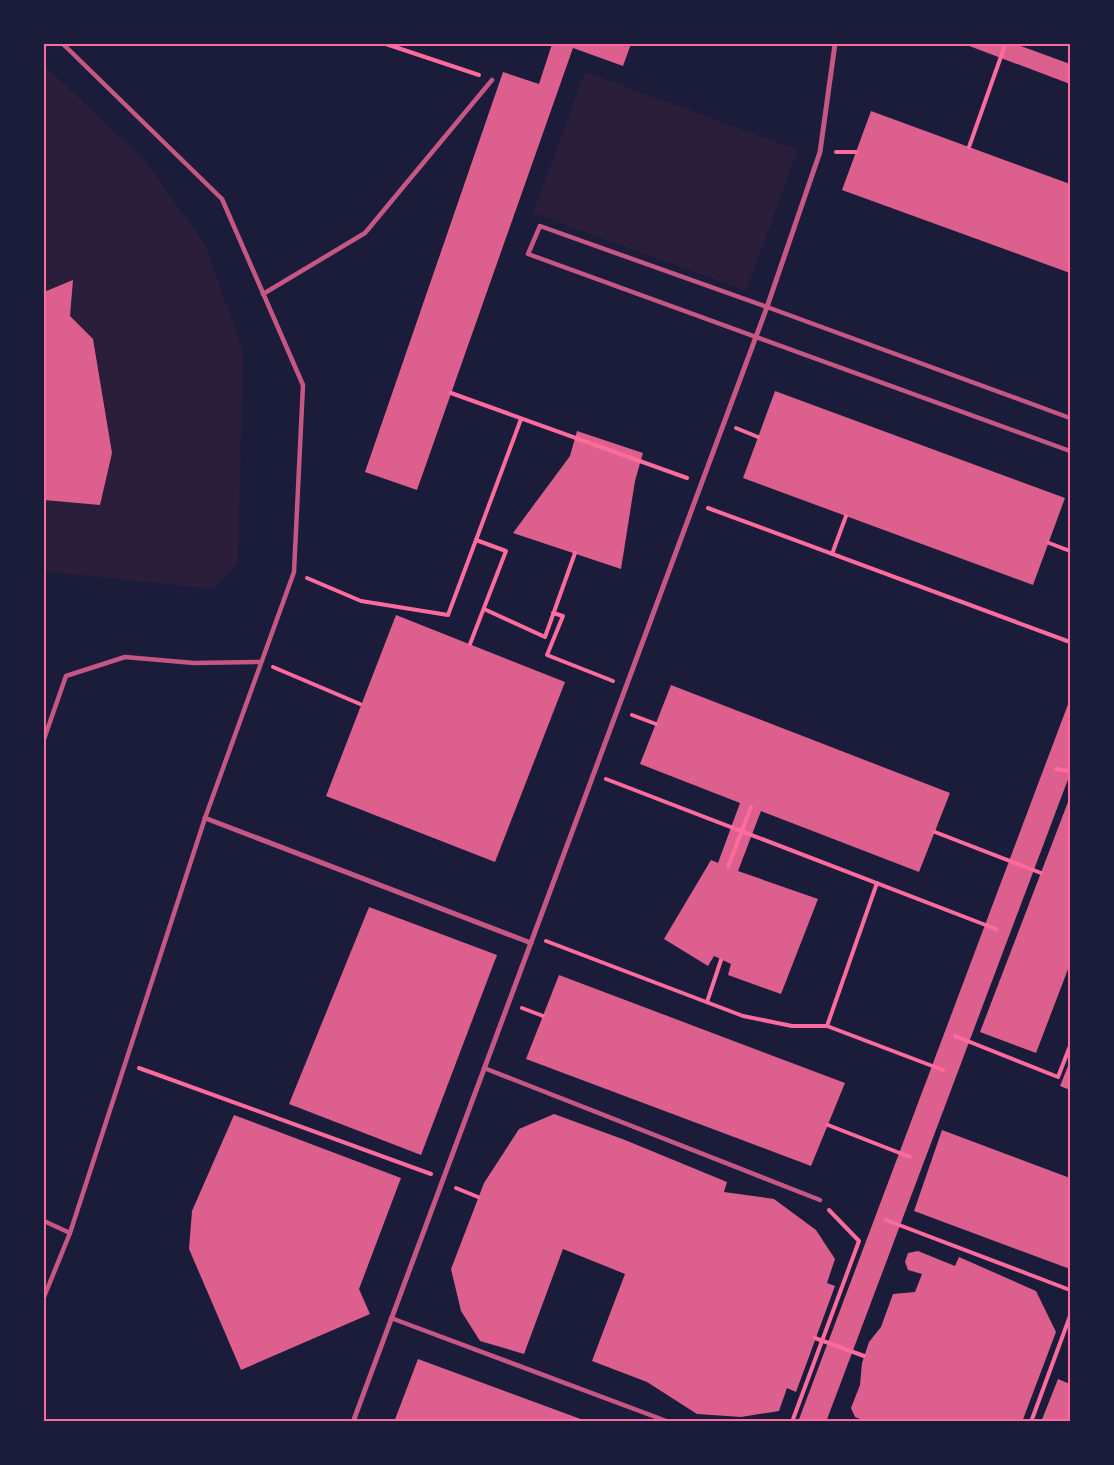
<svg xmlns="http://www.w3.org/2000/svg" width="1114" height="1465" viewBox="0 0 1114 1465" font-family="Ubuntu,sans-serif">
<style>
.green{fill:#2a1e3b}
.building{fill:#dd5f8e}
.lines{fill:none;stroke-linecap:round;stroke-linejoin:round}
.path{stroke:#ff6b9d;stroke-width:4}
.service{stroke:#c65784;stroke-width:4.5}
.pedestrian{stroke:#c65784;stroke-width:5}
.neatline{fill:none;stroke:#ff6b9d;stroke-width:2}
</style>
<rect width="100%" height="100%" fill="#1b1b3a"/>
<g class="green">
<polygon points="44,65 144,160 205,244 243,352 238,564 213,589 44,571"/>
<polygon points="585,72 798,150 746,291 533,213"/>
</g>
<g class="building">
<polygon points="552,44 631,44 623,66 573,48 417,490 365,472 503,72 539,84"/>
<polygon points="964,44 1015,44 1070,64 1070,84"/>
<polygon points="871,111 1070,184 1070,273 842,190"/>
<polygon points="73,280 70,316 93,339 112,453 100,505 44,500 44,292"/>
<polygon points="775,391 1065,498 1033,585 743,478"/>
<polygon points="577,431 643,453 635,481 621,569 513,533 570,456"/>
<polygon points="396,615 565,682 495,862 326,796"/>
<polygon points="671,685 950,793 919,872 761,811 738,871 818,899 781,994 728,975 731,964 714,956 708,966 664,939 711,860 718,863 740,803 640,764"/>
<polygon points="1070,699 1070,774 826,1422 798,1422"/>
<polygon points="1068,802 1070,803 1070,964 1036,1053 980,1032"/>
<polygon points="369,907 497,955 421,1155 289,1104"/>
<polygon points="559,975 845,1083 811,1166 526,1059"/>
<polygon points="1070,1061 1070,1090 1060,1086"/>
<polygon points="554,1114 625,1140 727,1182 724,1192 774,1199 816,1230 835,1259 827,1283 835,1286 796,1392 787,1388 779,1411 741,1417 697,1414 647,1382 592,1361 625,1274 563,1249 524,1354 480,1341 461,1311 451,1269 484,1183 519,1129"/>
<polygon points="234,1115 401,1178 359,1289 370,1314 241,1370 189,1249 192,1211"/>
<polygon points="942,1130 1070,1178 1070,1269 914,1211"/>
<polygon points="918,1251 955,1266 959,1257 1036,1291 1056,1332 1022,1422 868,1422 855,1417 851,1408 860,1385 862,1363 869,1342 881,1327 893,1294 915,1292 922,1274 908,1270 905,1262 908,1253"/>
<polygon points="418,1359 586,1421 586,1422 394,1422"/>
<polygon points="1058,1379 1070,1384 1070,1422 1041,1422"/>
</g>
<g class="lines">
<g class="path">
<polyline points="386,44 479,75"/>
<polyline points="969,147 1004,48"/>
<polyline points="836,152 856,152"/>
<polyline points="451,393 687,478"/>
<polyline points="736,428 758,437"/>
<polyline points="708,508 1070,642"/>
<polyline points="1049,543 1070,551"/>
<polyline points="832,554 846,516"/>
<polyline points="307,578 361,601 448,615 476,540"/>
<polyline points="484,609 545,637 575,553"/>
<polyline points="553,613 563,616 547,655 613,681"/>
<polyline points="470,644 506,551 476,540 521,419"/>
<polyline points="273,667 360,704"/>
<polyline points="632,715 656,724"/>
<polyline points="1056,769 1070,771"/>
<polyline points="606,779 996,929"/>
<polyline points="935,832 1041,873"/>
<polyline points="728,867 751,807"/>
<polyline points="546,941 743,1016 792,1026 827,1026 943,1070"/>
<polyline points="707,1002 721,960"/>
<polyline points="522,1008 543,1016"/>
<polyline points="827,1026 877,883"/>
<polyline points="955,1036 1058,1077 1070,1046"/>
<polyline points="139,1068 431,1174"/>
<polyline points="828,1125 910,1157"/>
<polyline points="456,1188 478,1197"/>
<polyline points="886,1220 1070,1290"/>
<polyline points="815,1338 864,1356"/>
<polyline points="792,1422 859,1241 829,1210"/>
<polyline points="1031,1422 1070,1316"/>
</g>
<g class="service">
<polyline points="263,294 365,233 492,80"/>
<polyline points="1070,418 767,307 540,226 528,254 1070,451"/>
<polyline points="44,739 66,676 125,657 194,663 261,662"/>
<polyline points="484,1068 820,1200"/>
<polyline points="44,1221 70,1233"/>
<polyline points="44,1297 70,1233 205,818 294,572 303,385 222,199 63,44"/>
<polyline points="391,1318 669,1422"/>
</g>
<g class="pedestrian">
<polyline points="205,818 531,943"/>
<polyline points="353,1422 767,307 820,152 835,44"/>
</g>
</g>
<rect width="1114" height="1465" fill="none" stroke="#1b1b3a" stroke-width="90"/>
<rect x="45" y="45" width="1024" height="1375" class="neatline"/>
</svg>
